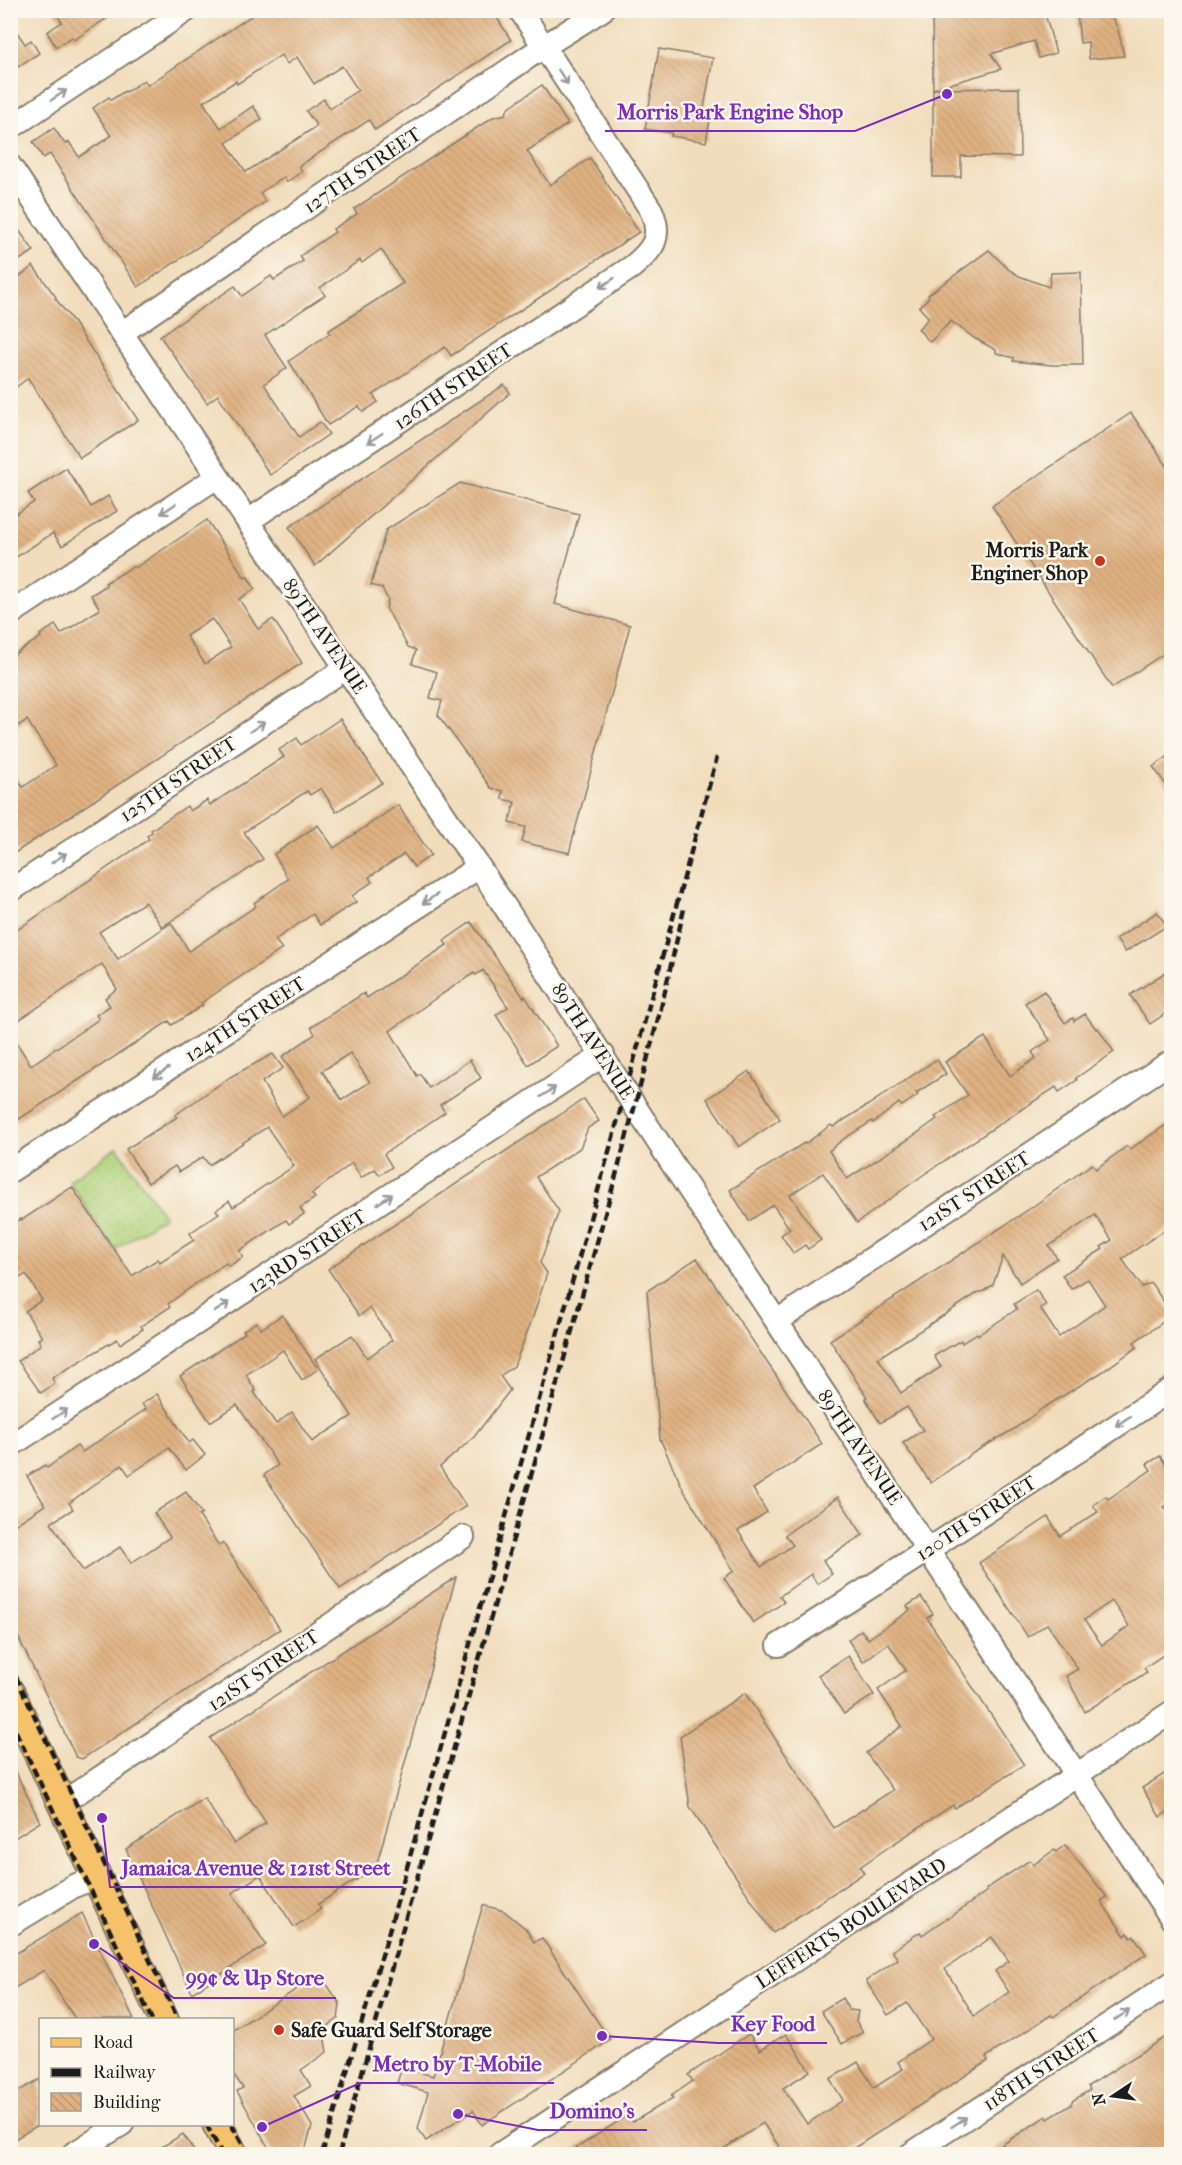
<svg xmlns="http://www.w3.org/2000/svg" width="1182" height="2165" viewBox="0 0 1182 2165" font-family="'IM FELL French Canon',serif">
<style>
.grass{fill:url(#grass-dots);stroke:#66784c;stroke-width:1.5}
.building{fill:url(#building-back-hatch);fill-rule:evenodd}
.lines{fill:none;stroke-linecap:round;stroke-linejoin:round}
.minor-casing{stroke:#867c6c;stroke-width:26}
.major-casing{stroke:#867c6c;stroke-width:32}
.minor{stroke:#fff;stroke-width:22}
.major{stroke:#f5c16b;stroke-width:28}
.rail{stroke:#1c1c1c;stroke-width:4.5;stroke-dasharray:9 4.5;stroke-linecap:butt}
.oneway{stroke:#999}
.poi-dot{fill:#c8321e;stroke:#fbf7ec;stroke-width:2}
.labels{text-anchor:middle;stroke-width:5;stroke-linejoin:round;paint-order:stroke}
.street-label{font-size:20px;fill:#1c1c1c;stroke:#fbf7ec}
.poi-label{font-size:20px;font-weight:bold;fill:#1c1c1c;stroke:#fbf7ec;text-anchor:end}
.leader{fill:none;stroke:#7b2cbf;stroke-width:2}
.callout-dot{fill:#7b2cbf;stroke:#fbf7ec;stroke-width:2}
.callout-label{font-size:21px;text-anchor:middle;font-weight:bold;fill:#7b2cbf;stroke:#fbf7ec;stroke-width:5;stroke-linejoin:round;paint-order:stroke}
</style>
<defs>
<pattern id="grass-dots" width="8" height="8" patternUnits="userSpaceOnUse" patternTransform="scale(1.5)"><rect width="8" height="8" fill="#b1d37b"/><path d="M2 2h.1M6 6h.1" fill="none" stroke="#98b56a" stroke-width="1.8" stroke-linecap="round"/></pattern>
<pattern id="building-back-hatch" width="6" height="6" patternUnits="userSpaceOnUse" patternTransform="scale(1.5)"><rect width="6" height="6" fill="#dfb181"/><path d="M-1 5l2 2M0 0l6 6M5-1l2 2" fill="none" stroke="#bf986f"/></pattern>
</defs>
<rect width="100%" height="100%" fill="#fbf7ec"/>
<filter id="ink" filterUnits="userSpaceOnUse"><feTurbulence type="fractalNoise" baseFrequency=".0167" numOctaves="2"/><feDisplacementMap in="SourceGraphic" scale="12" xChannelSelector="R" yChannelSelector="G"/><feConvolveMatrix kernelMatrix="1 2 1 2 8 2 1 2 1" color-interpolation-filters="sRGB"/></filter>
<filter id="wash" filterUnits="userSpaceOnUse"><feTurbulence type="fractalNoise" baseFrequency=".008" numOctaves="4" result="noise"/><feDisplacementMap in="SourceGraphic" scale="24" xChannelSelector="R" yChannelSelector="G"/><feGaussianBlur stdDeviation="1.35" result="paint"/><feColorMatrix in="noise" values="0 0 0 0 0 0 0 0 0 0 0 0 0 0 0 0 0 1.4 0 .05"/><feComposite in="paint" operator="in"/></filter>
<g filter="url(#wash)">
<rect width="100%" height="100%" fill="#f1ddbc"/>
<polygon class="grass" points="117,1147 164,1216 115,1250 69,1181"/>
<g id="blocks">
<g class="building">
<polygon points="54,10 119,10 74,40 72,37 56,47 47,32 62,22"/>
<path d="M 260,10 L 492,10 L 511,40 L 375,130 L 369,120 L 299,166 L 302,171 L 287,182 L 284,177 L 260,193 L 265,202 L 138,287 L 50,154 L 43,158 L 33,142 L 54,128 L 65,144 L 69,142 L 79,157 L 111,136 L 93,108 L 109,97 L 111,100 L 125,91 L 126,92 L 144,80 L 148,85 ZM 281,55 L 287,64 L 297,57 L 314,84 L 342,66 L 358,90 L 330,109 L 324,99 L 306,111 L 317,126 L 246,172 L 226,143 L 262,119 L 253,106 L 221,128 L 203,102 L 236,81 L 237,84 Z"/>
<polygon points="932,10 960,10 960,16 979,10 1044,10 1056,53 1039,58 1034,41 991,54 1001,69 933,89"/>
<polygon points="1109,11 1118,29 1124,56 1089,59 1088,42 1080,43 1077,13"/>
<polygon points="10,22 25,44 31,40 39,53 10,72"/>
<polygon points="659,49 713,58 702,119 710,120 706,142 671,136 672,133 645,129"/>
<polygon points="542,85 568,124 527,151 550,185 590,158 639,232 451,356 445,347 373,395 378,402 363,412 359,406 328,425 289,361 330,333 328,331 403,283 381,249 362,263 360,260 320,288 325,295 265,335 287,368 264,384 299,437 320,422 329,434 270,475 218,395 207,403 160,336 235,286 242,296 271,276 274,280 288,271 303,261 300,256 335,232 333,229 357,214 354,209 493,117 506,114 508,108"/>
<polygon points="1019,88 1020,157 961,156 961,177 933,177 933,89"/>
<polygon points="10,218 34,251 18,261 10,249"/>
<polygon points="989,250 1008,269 1019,276 1049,287 1051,273 1081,272 1083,365 1052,365 1013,361 1014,358 996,353 996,350 974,338 951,321 930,342 918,329 929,318 919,307 929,297 928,295"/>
<polygon points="33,266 56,297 55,298 72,320 138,420 80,458 28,378 10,392 10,284"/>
<polygon points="504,385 510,393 315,566 289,527"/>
<polygon points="1131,413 1172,473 1172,648 1112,688 992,506"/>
<polygon points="66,468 91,507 108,496 117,511 62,546 53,533 10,561 10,518 34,502 28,493"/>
<polygon points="460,483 579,514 555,604 630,625 569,853 522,842 526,827 509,823 515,802 502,799 503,791 491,788 438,715 442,701 430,698 437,672 412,664 416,650 408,647 386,608 388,600 382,588 371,585 386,530"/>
<path d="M 207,520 L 245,578 L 247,576 L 255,589 L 239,599 L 258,629 L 273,619 L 302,663 L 10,856 L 10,768 L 23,787 L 56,765 L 27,720 L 10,731 L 10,657 L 41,637 L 40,635 L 55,625 L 61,634 L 100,609 L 91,595 L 107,585 L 105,583 L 134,566 L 135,568 ZM 212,619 L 231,647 L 205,664 L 186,636 Z"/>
<polygon points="340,719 382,783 336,812 321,788 310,795 307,791 244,832 263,859 231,881 162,927 145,902 99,932 118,959 171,923 189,951 256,906 254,903 288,879 274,854 318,825 334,848 398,805 431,855 414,867 404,854 369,877 372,882 352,896 356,902 320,925 313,914 275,940 282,949 201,1003 203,1005 172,1025 169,1021 10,1125 10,1033 31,1065 99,1019 96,1015 110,1006 105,998 117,989 102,964 10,1026 10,935 149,839 147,836 152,832 151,830 187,806 190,811 207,800 210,805 284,757 279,750 297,738 301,745"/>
<polygon points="1172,754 1172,793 1153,767"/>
<polygon points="1157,912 1167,926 1125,952 1116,939"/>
<path d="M 471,922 L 524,998 L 525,996 L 557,1046 L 528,1065 L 496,1015 L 508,1007 L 483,970 L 476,975 L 474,973 L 436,998 L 390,1031 L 417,1076 L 420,1074 L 429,1088 L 470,1060 L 481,1078 L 440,1105 L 445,1112 L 384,1154 L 392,1167 L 380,1175 L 375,1169 L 361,1178 L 352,1163 L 312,1194 L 315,1198 L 300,1208 L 304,1214 L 289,1224 L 286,1220 L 239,1251 L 243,1257 L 229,1266 L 226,1263 L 198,1282 L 168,1304 L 170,1307 L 141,1326 L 143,1329 L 120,1344 L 117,1339 L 52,1378 L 55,1383 L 41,1393 L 18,1361 L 41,1344 L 38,1339 L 42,1337 L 25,1311 L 42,1300 L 26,1274 L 10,1284 L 10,1225 L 21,1219 L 22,1220 L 72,1187 L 132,1276 L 158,1259 L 160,1262 L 194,1240 L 190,1233 L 219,1213 L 216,1210 L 229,1201 L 233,1207 L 294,1166 L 267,1127 L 209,1165 L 203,1157 L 179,1172 L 175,1166 L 148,1183 L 126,1149 L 177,1117 L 175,1115 L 232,1076 L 273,1054 L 283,1068 L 262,1082 L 282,1116 L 310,1097 L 282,1057 L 315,1034 L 311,1027 L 364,993 L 367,998 L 447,945 L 444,941 ZM 350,1053 L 370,1082 L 342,1100 L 322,1071 Z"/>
<polygon points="1172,968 1172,1009 1150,1024 1130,995"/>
<polygon points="1044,991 1065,1023 1073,1018 1074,1021 1085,1014 1096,1029 1098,1028 1114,1052 1076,1078 1077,1080 1059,1092 1056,1087 1019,1111 923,1175 857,1223 823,1173 790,1195 821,1240 808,1249 805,1245 793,1253 781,1235 790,1229 773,1205 749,1221 730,1190 804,1143 805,1144 831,1125 833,1127 868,1105 937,1059 946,1074 916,1093 918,1095 902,1106 899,1103 873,1123 872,1121 842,1140 829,1151 847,1179 909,1139 937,1119 935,1117 968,1095 945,1062 985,1037 1010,1076 1036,1058 1032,1052 1050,1040 1025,1003"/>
<polygon points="749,1071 780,1119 739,1147 707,1099"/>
<polygon points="584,1099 599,1121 588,1128 580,1148 536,1177 559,1211 540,1263 547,1273 533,1317 514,1366 500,1376 510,1390 474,1437 440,1467 466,1506 340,1589 264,1475 278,1465 237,1405 210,1422 180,1376 245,1333 243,1331 256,1322 261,1329 282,1315 318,1369 302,1380 283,1350 246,1375 256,1391 254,1392 276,1424 292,1412 312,1442 352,1416 315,1359 352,1335 367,1358 392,1340 370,1308 359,1316 328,1269"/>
<path d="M 1172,1121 L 1172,1225 L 1122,1259 L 1142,1287 L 1151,1283 L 1172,1314 L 1172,1316 L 1134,1342 L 1137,1347 L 1102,1372 L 1043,1408 L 1014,1429 L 973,1453 L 931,1483 L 903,1443 L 923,1430 L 907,1407 L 880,1423 L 865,1398 L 867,1397 L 830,1340 L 1028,1210 L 1092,1164 L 1096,1169 L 1127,1146 L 1130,1149 ZM 1095,1215 L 1112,1240 L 1101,1247 L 1103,1249 L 1062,1275 L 1071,1289 L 1088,1279 L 1105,1305 L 1059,1337 L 1040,1308 L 1046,1305 L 1036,1290 L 1014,1304 L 1017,1309 L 978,1335 L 977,1333 L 962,1343 L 961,1340 L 934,1356 L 941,1367 L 901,1393 L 878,1358 L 979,1292 L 982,1292 L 993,1285 L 1003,1256 L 1020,1283 L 1057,1258 L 1049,1246 Z"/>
<polygon points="697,1258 822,1444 753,1489 767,1512 738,1531 761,1567 793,1545 785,1535 838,1497 863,1535 823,1560 832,1574 817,1584 811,1574 780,1596 784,1602 753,1623 724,1578 734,1571 684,1491 660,1439 647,1291"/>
<polygon points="157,1394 189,1443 193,1440 205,1455 186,1470 169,1448 129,1475 122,1465 69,1503 73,1509 51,1523 83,1571 120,1547 131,1563 170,1537 154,1513 186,1492 202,1514 199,1516 219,1546 223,1543 280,1629 82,1759 76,1757 10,1620 10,1528 45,1505 27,1476 45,1465 47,1468 77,1446 82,1452 146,1409 142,1404"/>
<path d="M 1160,1456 L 1166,1465 L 1172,1461 L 1172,1502 L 1164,1507 L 1172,1518 L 1172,1649 L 1144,1668 L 1147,1672 L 1085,1712 L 1066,1676 L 1078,1669 L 1047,1624 L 1028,1637 L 979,1563 L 1048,1517 L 1060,1536 L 1098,1512 L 1093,1505 L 1106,1496 L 1108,1499 L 1151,1470 L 1147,1464 ZM 1112,1601 L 1129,1626 L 1102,1645 L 1084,1620 Z"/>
<polygon points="456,1577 376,1867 318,1904 321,1909 294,1927 260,1875 232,1893 266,1945 192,1993 126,1849 204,1798 234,1844 266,1823 210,1738"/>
<polygon points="921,1597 933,1614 927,1618 1024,1765 955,1808 953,1805 890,1846 860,1867 864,1873 773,1933 690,1807 680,1736 745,1693 834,1828 893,1790 866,1753 902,1726 878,1690 906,1670 888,1643 863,1662 848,1640 861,1630 868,1639 910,1610 907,1606"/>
<polygon points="848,1656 874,1695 844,1714 818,1675"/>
<polygon points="10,1760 40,1822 10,1841"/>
<polygon points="1164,1774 1166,1778 1172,1776 1172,1809 1160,1817 1142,1788"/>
<path d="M 1065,1845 L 1107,1897 L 1101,1901 L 1125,1936 L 1128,1933 L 1131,1938 L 1134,1936 L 1146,1954 L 1053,2017 L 1051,2015 L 986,2057 L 988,2061 L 845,2154 L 784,2154 L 763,2123 L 716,2154 L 567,2154 L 628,2115 L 633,2122 L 673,2098 L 671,2096 L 693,2081 L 688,2075 L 749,2034 L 760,2050 L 786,2034 L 810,2071 L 783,2088 L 807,2124 L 843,2100 L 830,2079 L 858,2062 L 874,2088 L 903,2069 L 898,2062 L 931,2039 L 907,2003 L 888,2015 L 866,1981 L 898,1959 L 892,1951 L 920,1932 L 922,1935 L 947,1918 L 948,1919 L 987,1891 L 986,1889 L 1030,1860 L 1033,1865 L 1054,1850 L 1056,1852 ZM 992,1937 L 1009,1961 L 995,1971 L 1009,1992 L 974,2016 L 945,1969 Z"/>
<polygon points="483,1905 504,1911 526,1929 534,1942 542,1938 610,2040 482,2125 473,2110 426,2141 418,2129 428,2092 397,2083 402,2067 433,2076"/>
<polygon points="82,1913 110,1971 134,2019 75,2019 44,1970 10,1991 10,1957"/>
<polygon points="320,1974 340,2004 338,2019 323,2029 327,2052 301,2070 311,2086 294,2096 312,2126 304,2154 272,2154 237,2091 243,2088 232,2072 232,2031"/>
<polygon points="842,1998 849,2010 858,2011 856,2021 863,2032 842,2044 821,2011"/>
<polygon points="1172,2033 1172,2154 988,2154 1046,2116 1048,2119 1071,2105 1072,2101 1090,2090 1088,2086"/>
<polygon points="40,2079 40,2124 10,2142 10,2096"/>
<polygon points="183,2134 196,2154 150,2154"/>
</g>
</g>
</g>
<g filter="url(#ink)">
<use href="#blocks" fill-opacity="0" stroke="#867c6c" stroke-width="1.5"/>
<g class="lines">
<g class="minor-casing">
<g id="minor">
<polyline points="10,128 187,10"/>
<polyline points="10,166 479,867 677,1171 1172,1919"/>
<polyline points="123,332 543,47 602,10"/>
<path d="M 248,521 L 632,267 C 653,250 663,237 651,210 L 520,10"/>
<polyline points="10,614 217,477"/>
<polyline points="10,891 346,668"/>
<polyline points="10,1171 479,867"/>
<polyline points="777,1321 1172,1061"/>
<polyline points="10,1446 603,1055"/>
<polyline points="779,1645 928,1550 1172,1389"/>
<polyline points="62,1803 463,1537"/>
<polyline points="10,1925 74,1886 97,1877"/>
<polyline points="73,2154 122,2124"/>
<polyline points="500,2154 1172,1712"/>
<polyline points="911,2154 1172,1983"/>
</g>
</g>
<g class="major-casing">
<g id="major">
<polyline points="10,1693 164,2020"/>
<polyline points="217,2124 233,2154"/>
</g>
</g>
<use href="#minor" class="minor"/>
<use href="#major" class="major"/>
<g class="rail">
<polyline points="10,1664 178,2020"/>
<polyline points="10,1719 152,2020"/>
<polyline points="206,2124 222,2154"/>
<polyline points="231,2124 248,2154"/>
<polyline points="322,2154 383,1952 610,1148 717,757"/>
<polyline points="339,2154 620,1161 661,1008 684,909"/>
</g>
</g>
<defs><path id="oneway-shaft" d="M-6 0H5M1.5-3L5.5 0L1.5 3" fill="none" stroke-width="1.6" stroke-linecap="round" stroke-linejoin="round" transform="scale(1.5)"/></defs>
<g class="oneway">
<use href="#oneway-shaft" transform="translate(563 77) rotate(57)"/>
<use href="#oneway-shaft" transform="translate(59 95) rotate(-33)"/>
<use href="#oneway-shaft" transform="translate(607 283) rotate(146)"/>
<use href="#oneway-shaft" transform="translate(375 438) rotate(146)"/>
<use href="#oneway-shaft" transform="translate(168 509) rotate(146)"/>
<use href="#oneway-shaft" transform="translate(257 727) rotate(-34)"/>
<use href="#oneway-shaft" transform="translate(59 858) rotate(-34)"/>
<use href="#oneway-shaft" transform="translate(430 899) rotate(147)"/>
<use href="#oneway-shaft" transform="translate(161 1073) rotate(147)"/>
<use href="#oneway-shaft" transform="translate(548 1092) rotate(-33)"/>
<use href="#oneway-shaft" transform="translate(385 1199) rotate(-33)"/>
<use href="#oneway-shaft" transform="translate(222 1307) rotate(-33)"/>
<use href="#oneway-shaft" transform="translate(60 1414) rotate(-33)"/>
<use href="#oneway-shaft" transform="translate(1123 1421) rotate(146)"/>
<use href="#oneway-shaft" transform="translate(1122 2015) rotate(-33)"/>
<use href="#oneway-shaft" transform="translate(959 2122) rotate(-33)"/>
</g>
</g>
<g class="poi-dot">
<circle cx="1100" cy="561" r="6"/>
<circle cx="279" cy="2030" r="6"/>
</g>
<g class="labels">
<g class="street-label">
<text transform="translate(362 170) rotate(-34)" y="7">127TH STREET</text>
<text transform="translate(453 386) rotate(-34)" y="7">126TH STREET</text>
<text transform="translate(325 636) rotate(56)" y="7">89TH AVENUE</text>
<text transform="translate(178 779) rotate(-34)" y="7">125TH STREET</text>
<text transform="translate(245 1019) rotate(-33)" y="7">124TH STREET</text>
<text transform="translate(593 1041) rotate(57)" y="7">89TH AVENUE</text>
<text transform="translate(974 1191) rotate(-33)" y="7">121ST STREET</text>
<text transform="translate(307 1251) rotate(-33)" y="7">123RD STREET</text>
<text transform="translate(860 1447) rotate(56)" y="7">89TH AVENUE</text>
<text transform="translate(976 1518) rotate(-33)" y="7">120TH STREET</text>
<text transform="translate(263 1670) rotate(-34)" y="7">121ST STREET</text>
<text transform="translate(851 1923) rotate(-33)" y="7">LEFFERTS BOULEVARD</text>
<text transform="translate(1041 2069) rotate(-33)" y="7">118TH STREET</text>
</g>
<g class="poi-label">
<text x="1088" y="557">Morris Park<tspan x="1088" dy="23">Enginer Shop</tspan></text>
<text x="291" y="2037" text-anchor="start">Safe Guard Self Storage</text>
</g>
</g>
<path class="leader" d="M947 94L855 131H605M102 1818L110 1887H403M94 1944L174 1998H336M602 2036L718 2043H827M262 2127L360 2083H554M458 2114L538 2130H647"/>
<g class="callout-dot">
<circle cx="947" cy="94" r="6"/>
<circle cx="102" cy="1818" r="6"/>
<circle cx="94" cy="1944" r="6"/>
<circle cx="602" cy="2036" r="6"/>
<circle cx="262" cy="2127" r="6"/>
<circle cx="458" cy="2114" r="6"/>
</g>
<g class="callout-label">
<text x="730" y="119">Morris Park Engine Shop</text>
<text x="256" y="1875">Jamaica Avenue &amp; 121st Street</text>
<text x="255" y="1985">99¢ &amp; Up Store</text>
<text x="773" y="2031">Key Food</text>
<text x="457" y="2071">Metro by T-Mobile</text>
<text x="592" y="2118">Domino's</text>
</g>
<rect width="1182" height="2165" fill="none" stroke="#fbf7ec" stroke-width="36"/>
<rect x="39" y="2018" width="195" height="108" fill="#fbf7ec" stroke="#a29f99" stroke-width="1.5"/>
<rect x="51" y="2038" width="30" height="9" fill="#f5c16b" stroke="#a29f99" stroke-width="1.5"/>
<text x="93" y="2048" font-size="18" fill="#1c1c1c">Road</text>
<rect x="51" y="2068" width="30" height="9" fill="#1c1c1c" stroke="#a29f99" stroke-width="1.5"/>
<text x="93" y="2078" font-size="18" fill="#1c1c1c">Railway</text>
<rect x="51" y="2093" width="30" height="18" fill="url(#building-back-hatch)" stroke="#a29f99" stroke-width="1.5"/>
<text x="93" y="2108" font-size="18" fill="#1c1c1c">Building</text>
<g transform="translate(1113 2096) rotate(257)" stroke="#fbf7ec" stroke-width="4.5" paint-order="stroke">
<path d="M0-4.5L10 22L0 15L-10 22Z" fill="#1c1c1c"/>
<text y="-9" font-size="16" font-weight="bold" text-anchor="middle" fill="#1c1c1c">N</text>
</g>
</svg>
